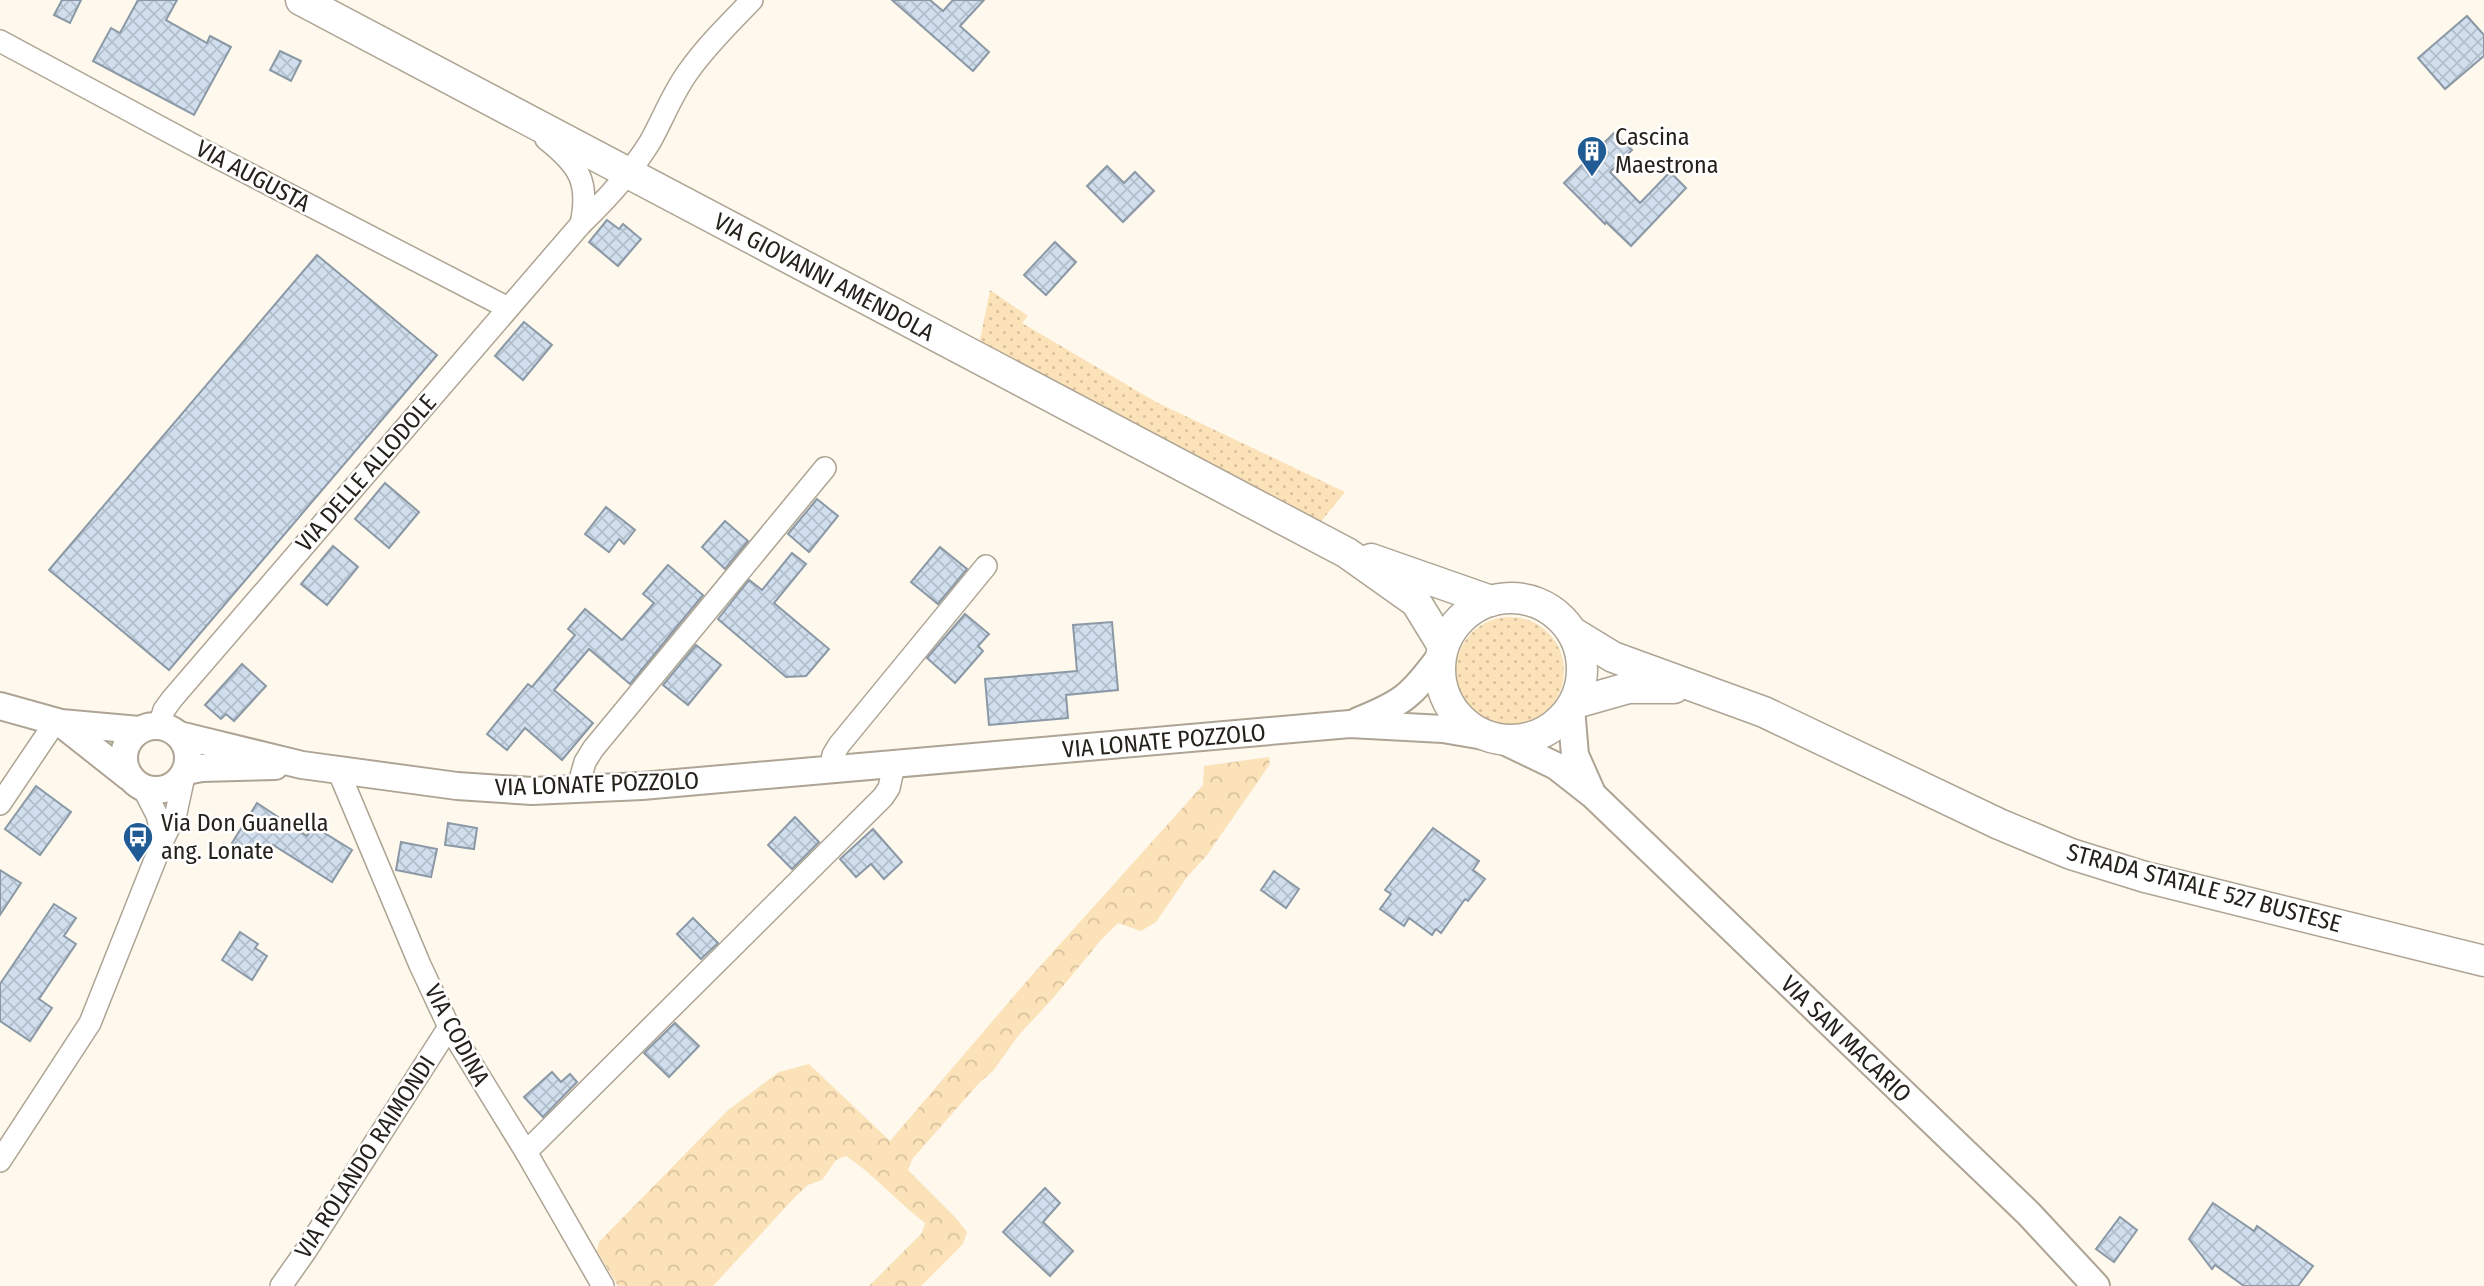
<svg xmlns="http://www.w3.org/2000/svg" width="2484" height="1286" viewBox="0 0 2484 1286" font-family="'Fira Sans Condensed',sans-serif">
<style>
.grass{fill:url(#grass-dots)}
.forest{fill:url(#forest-crowns)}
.building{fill:url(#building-cross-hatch);stroke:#8b99a6;stroke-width:2}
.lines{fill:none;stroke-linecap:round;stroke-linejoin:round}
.minor-casing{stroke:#aea494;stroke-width:24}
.tertiary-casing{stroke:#aea494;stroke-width:30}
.secondary-casing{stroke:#aea494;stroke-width:33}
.minor{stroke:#fff;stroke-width:21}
.tertiary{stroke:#fff;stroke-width:26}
.secondary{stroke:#fff;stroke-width:30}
.labels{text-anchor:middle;stroke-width:5;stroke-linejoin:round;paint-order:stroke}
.poi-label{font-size:24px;fill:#25211b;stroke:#fff;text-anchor:start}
.street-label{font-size:24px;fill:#25211b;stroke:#fff}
</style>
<defs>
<pattern id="grass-dots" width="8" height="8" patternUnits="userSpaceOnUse" patternTransform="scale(1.75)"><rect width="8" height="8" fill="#fce2b8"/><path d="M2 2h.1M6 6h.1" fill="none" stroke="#d8c29e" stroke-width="1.8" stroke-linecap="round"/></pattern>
<pattern id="forest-crowns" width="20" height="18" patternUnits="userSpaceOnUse" patternTransform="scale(1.75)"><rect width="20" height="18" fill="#fce2b8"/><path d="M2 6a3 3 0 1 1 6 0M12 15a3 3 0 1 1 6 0" fill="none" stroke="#d8c29e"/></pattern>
<pattern id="building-cross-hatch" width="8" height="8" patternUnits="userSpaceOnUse" patternTransform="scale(1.75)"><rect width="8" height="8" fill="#d0deed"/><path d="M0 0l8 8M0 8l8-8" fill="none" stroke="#b2becb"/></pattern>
</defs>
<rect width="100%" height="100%" fill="#fef8ed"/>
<g class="grass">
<polygon points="990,290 1028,316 1022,323 1156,402 1345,492 1319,524 979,345"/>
<circle cx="1510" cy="671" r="54"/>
</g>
<path class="forest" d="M 1269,757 L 1270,764 L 1207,855 L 1187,877 L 1156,922 L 1141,931 L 1118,923 L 1101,940 L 1054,997 L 1018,1036 L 993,1071 L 980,1082 L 913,1158 L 908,1170 L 954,1216 L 967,1232 L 963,1244 L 921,1286 L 869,1286 L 922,1233 L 925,1223 C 897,1202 875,1175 846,1156 L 836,1160 L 822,1180 L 808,1185 L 796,1196 L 713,1286 L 618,1286 L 597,1251 L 599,1242 L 727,1111 L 779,1072 L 809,1064 L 890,1141 L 1026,982 L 1203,785 L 1204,766 Z"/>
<g class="building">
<polygon points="62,0 81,0 70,23 54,15"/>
<polygon points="138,0 177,0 166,20 207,43 210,36 231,47 194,115 93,61 111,28 120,33"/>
<polygon points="892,0 930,0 943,11 953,0 984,0 960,26 989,52 973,71"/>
<polygon points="2467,16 2484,35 2484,56 2445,89 2418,58"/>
<polygon points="280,51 301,61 291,81 270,70"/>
<polygon points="1614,133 1632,150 1610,172 1640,203 1670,172 1686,188 1631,246 1606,222 1605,224 1564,183"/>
<polygon points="1107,166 1124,183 1135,172 1154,191 1123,222 1087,186"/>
<polygon points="607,220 619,229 623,224 641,239 618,266 589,242"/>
<polygon points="1055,242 1076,262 1046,295 1024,275"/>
<polygon points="317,255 437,355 169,670 49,570"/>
<polygon points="524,322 552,345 523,380 495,356"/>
<polygon points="385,483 419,512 389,548 355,519"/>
<polygon points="817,499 838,516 809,552 788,534"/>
<polygon points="606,507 635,530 624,544 619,539 609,552 585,534"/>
<polygon points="725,521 748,541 725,569 702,547"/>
<polygon points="333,546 358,567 327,605 301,584"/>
<polygon points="940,547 967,569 938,604 911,582"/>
<polygon points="792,553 806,564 774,603 829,649 806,676 786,677 718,619 749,580 762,590"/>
<polygon points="668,565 703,595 630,684 589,649 554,690 593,723 562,760 525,728 507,750 487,734 528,684 532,687 575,635 568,629 585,609 622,640 654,603 643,594"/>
<polygon points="965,614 989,634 978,646 983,651 955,683 927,658"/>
<polygon points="1112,622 1118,690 1066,695 1068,718 989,725 985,679 1077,671 1073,625"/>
<polygon points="696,645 721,665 688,705 663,685"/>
<polygon points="242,664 266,686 234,721 226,714 221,719 205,705"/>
<polygon points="36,786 71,812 40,855 5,829"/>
<polygon points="257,803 307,836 313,826 352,850 332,882 273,845 268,854 257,847 251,855 232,843"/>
<polygon points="795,817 819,842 792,869 768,845"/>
<polygon points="448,823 477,828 474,849 445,845"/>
<polygon points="1433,828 1479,861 1473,870 1485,879 1468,901 1465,899 1441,933 1436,929 1432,935 1409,918 1404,926 1380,909 1391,894 1385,890"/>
<polygon points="873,829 902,862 884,879 871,864 856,877 840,859"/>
<polygon points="401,842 437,849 431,877 396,870"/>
<polygon points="0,870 21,883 0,915"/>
<polygon points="1274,871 1299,889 1286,908 1261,890"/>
<polygon points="54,904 76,918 64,936 76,944 39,999 52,1008 30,1041 0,1021 0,984"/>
<polygon points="693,918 718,943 701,959 677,934"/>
<polygon points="240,932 258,944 255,948 267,956 252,980 222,960"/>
<polygon points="675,1023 699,1046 669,1077 644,1053"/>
<polygon points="552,1072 561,1082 570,1074 577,1082 543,1117 524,1097"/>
<polygon points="1045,1188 1060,1203 1043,1222 1073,1251 1050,1276 1003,1232"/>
<polygon points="2213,1203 2254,1231 2257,1226 2313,1266 2298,1286 2244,1286 2215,1265 2212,1269 2189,1239"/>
<polygon points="2120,1217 2137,1230 2114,1262 2096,1249"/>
</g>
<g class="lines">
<g class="minor-casing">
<g id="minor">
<polyline points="0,41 199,148 508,308"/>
<path d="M 546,139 C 579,165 590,182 581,224"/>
<path d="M 159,726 L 164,710 L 172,699 L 581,224 C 607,199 631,173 650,142 C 663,119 672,94 688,72 C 707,45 730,23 752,0"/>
<polyline points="338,770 420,965 449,1027 526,1152 603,1286"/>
<polyline points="830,770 833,755 839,745 986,566"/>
<polyline points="143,788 157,815 163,840"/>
<polyline points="577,790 585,762 593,749 825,468"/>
<polyline points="0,804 56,721"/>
<polyline points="526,1152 883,797 889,788 894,765"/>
<polyline points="0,1161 90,1023 163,840 176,813 184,776"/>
<polyline points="281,1286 305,1252 449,1027"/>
</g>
</g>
<g class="tertiary-casing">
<g id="tertiary">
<polyline points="0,706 61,723 139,730"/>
<polyline points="1571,708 1575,755 1591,791"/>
<path d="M 1358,721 C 1403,703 1411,696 1440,657"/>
<polyline points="62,724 129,777"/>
<circle cx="156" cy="758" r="32"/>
<polyline points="179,735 302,765 457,786 532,791 642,786 1350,724 1443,729 1484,736"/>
<polyline points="1504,741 1556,766 1593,795 2029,1214 2096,1286"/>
<polyline points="186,771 202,768 275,766"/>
</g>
</g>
<g class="secondary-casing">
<g id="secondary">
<polyline points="301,0 1347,553 1416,602 1443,646"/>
<polyline points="1371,559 1491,601"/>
<circle cx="1511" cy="669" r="71"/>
<polyline points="1572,632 1613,657 1764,712 1999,824 2071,854 2145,877 2484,961"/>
<polyline points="1575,703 1628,688 1674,688"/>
</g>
</g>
<use href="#minor" class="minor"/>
<use href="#tertiary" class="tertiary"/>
<use href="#secondary" class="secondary"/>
</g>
<defs>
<g id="building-pin" transform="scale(1.575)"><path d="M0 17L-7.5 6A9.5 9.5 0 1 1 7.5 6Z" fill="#205c93" stroke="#fff"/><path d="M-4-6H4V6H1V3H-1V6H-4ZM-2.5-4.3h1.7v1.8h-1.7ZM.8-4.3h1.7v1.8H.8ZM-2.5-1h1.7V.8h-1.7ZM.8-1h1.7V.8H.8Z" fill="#fff"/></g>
<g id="bus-pin" transform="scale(1.575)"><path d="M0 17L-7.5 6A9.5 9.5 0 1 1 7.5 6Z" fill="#205c93" stroke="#fff"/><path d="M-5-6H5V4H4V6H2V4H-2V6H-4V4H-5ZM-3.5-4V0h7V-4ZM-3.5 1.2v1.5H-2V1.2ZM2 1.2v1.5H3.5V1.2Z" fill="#fff"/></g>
</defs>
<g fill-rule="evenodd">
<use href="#building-pin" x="1592" y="151"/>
<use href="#bus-pin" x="138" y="837"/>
</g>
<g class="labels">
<g class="poi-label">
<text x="1615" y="145">Cascina<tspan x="1615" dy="28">Maestrona</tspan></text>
<text x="161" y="831">Via Don Guanella<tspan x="161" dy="28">ang. Lonate</tspan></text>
</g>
<g class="street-label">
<text transform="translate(253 176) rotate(28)" y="8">VIA AUGUSTA</text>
<text transform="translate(824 277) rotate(28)" y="8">VIA GIOVANNI AMENDOLA</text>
<text transform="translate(366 473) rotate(-49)" y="8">VIA DELLE ALLODOLE</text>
<text transform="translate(1164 741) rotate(-5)" y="8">VIA LONATE POZZOLO</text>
<text transform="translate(597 784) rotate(-2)" y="8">VIA LONATE POZZOLO</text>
<text transform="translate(2204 888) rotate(15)" y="8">STRADA STATALE 527 BUSTESE</text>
<text transform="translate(457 1035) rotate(62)" y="8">VIA CODINA</text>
<text transform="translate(1846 1039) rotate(44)" y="8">VIA SAN MACARIO</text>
<text transform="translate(365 1157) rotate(-57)" y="8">VIA ROLANDO RAIMONDI</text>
</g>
</g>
</svg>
